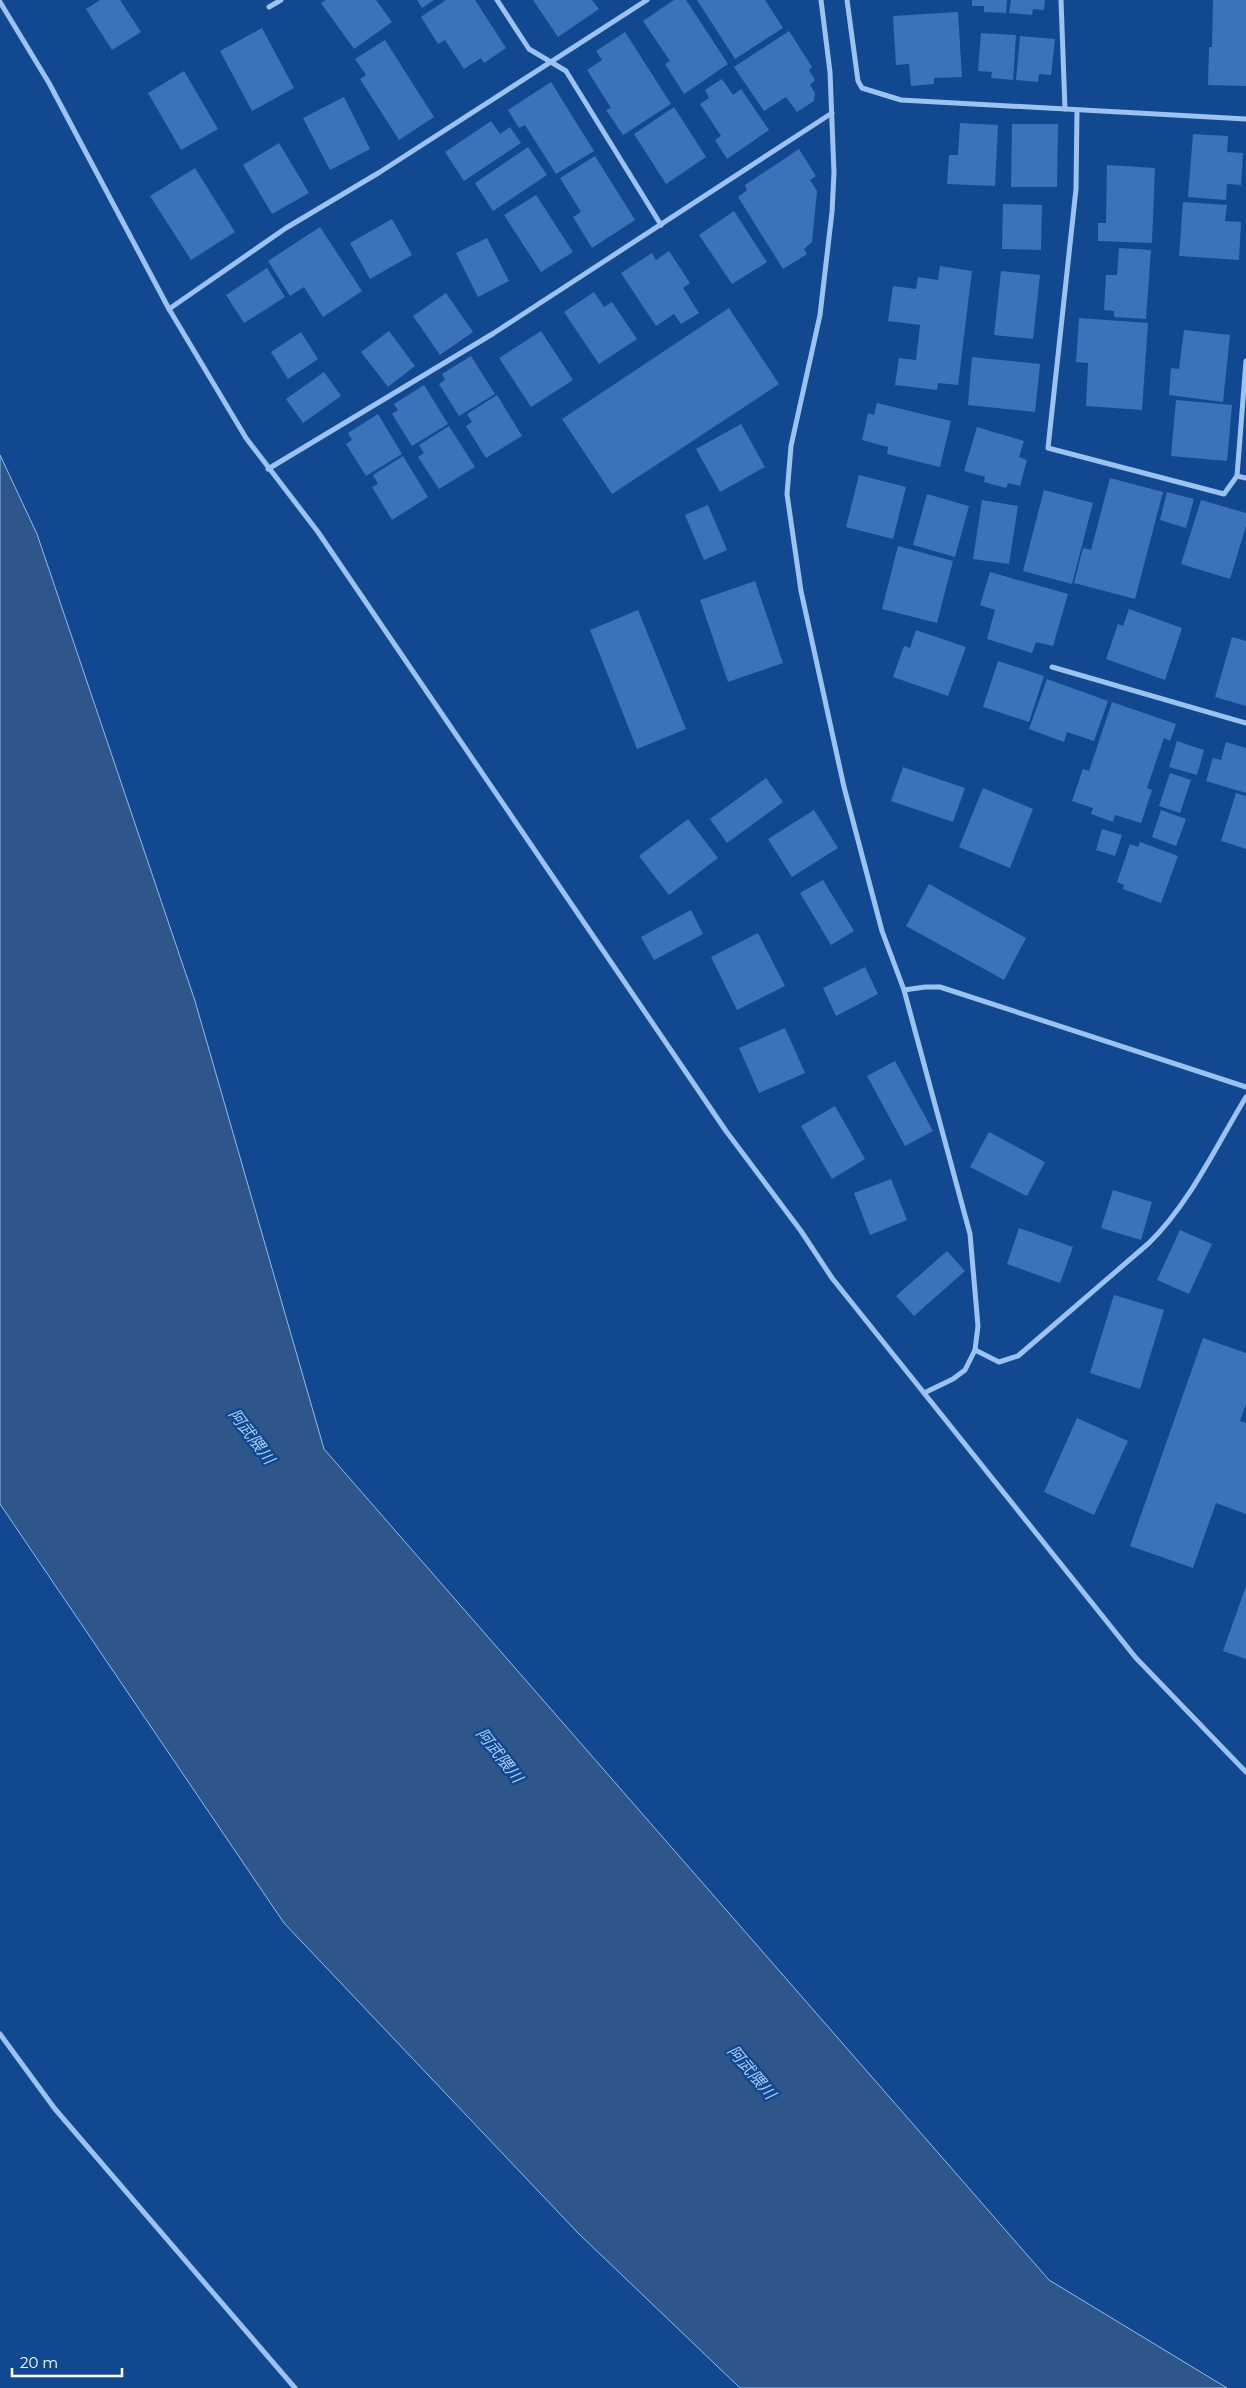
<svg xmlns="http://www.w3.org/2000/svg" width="1246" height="2388" viewBox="0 0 1246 2388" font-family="Montserrat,'Noto Sans JP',sans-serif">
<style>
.water{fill:#2e568a;stroke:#8ebdf5}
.building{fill:#3b72b8}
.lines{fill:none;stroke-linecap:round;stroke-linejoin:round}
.minor{stroke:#9cc2f2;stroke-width:5}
.labels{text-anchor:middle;stroke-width:5;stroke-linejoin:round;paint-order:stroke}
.water-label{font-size:16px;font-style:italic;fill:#a8cdf9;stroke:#12488f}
</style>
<rect width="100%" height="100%" fill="#12488f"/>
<polygon class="water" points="0,455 37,534 195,1001 324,1449 1049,2280 1227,2388 740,2388 578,2233 284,1923 0,1504"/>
<g class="building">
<polygon points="100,0 120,0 141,32 112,50 86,9"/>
<polygon points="326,0 376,0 392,22 354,49 321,3"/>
<polygon points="417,0 434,0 422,8"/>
<polygon points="446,0 475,0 506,48 484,63 481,58 464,69 445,40 438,44 421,17"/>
<polygon points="533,0 592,0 599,9 558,37"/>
<polygon points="674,0 686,0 728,64 684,94 665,64 670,61 643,21"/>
<polygon points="697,0 765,0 783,28 735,59"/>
<polygon points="972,0 1007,0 1006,13 984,12 984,6 972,6"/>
<polygon points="1011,0 1045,0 1044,10 1033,9 1032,15 1009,13"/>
<polygon points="1213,0 1246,0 1246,86 1208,85 1209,47 1212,47"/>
<polygon points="958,12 962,77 934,78 934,84 911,86 909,64 896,65 893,16"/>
<polygon points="262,28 294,88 252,111 220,51"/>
<polygon points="789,31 812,67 809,70 815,80 810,85 815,93 814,101 797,112 786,97 764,111 734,67"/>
<polygon points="625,32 671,104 623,135 606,110 611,108 587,70 602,60 596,51"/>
<polygon points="981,33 1016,35 1013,80 991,78 992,72 978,71"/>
<polygon points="1020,36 1055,39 1051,75 1039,74 1038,82 1016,80"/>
<polygon points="385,40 434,117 399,140 360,79 366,75 355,59"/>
<polygon points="184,71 218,129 181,150 148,93"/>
<polygon points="722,79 733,95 741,89 769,130 727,159 715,140 721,136 700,104 709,98 705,90"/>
<polygon points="551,82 594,151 556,174 525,125 519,128 508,110"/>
<polygon points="344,97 370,149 330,170 303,118"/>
<polygon points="674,107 706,157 666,184 634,134"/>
<polygon points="491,121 500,134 510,127 521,143 464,181 445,152"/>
<polygon points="960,123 998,125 995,186 947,184 949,155 958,155"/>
<polygon points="1012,124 1058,124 1057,187 1011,187"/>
<polygon points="1193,134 1228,136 1227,152 1243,153 1241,185 1227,184 1226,200 1188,197"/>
<polygon points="279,143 309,193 272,214 243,165"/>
<polygon points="528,147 547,175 493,211 475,183"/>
<polygon points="799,149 816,176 810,180 817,191 812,242 804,249 807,254 783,269 738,197 747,190 745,185"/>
<polygon points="595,156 635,220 592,248 573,217 581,212 560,178"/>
<polygon points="1107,165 1155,168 1152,243 1098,241 1098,223 1106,223"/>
<polygon points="195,168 235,232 191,260 150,196"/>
<polygon points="536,195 573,252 541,272 504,215"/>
<polygon points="1183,202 1227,205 1225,221 1241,222 1239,260 1179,256"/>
<polygon points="1003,204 1042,205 1041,250 1002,249"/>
<polygon points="734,211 767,262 732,284 699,235"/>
<polygon points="392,219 412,255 370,279 350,243"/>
<polygon points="320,227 362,291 323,317 304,287 290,296 268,261"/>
<polygon points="487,238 509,281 478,297 456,253"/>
<polygon points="1119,248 1151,250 1146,319 1114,317 1114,311 1104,310 1106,275 1117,275"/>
<polygon points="669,251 690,283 683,288 699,313 681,324 674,314 656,326 621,273 652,253 656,260"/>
<polygon points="940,266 972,271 958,385 938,383 937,390 895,385 899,358 916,360 920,325 888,321 893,286 916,289 918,277 938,280"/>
<polygon points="267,268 285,297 244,323 226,295"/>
<polygon points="1001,271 1040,275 1033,339 994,335"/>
<polygon points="594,292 604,307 612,302 637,339 599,364 564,312"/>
<polygon points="446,293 473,332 440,355 413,316"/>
<polygon points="729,308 779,384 612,494 562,419"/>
<polygon points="1079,318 1148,323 1142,410 1086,406 1088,363 1076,362"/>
<polygon points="1184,330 1230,335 1223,402 1169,395 1171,368 1179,369"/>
<polygon points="389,331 415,366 388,387 361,352"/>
<polygon points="541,331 573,380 531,407 499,358"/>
<polygon points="301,332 318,359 288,379 271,352"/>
<polygon points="471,356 495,394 459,416 439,384 445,380 442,374"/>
<polygon points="972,357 1040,364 1035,412 968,405"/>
<polygon points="324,372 341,396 303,423 286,399"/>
<polygon points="424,385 448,424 412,446 392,414 398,410 394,404"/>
<polygon points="497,395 522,436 486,458 466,426 472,422 467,414"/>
<polygon points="1176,400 1232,405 1227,461 1171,456"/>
<polygon points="877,403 951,421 940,467 887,454 888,447 862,440 868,413 874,415"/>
<polygon points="378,414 402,454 366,476 346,444 352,440 348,433"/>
<polygon points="741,424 765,467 720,492 696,449"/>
<polygon points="449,426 475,467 439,489 418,457 424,453 419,445"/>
<polygon points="977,427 1024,441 1019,457 1027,460 1020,486 1008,483 1006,488 984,482 985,477 964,471"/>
<polygon points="403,456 428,497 392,520 372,487 378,484 373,475"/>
<polygon points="859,475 906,487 893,539 846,527"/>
<polygon points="1110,478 1163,492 1135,599 1074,583 1083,548 1091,550"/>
<polygon points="1044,490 1093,503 1072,584 1023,571"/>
<polygon points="1167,492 1194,499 1186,528 1160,520"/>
<polygon points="927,494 969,506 955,557 913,545"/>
<polygon points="982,500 1018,506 1009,564 973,559"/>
<polygon points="1201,500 1246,513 1246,526 1230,579 1181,564"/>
<polygon points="708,505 727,550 704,560 685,515"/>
<polygon points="898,546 953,561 937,623 882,609"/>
<polygon points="990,572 1068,594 1053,646 1036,642 1032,653 987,639 995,610 980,605"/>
<polygon points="755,581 783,663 728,682 700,600"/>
<polygon points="1129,609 1182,628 1165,680 1106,659 1118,624 1123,626"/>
<polygon points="638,610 686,729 637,749 590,630"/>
<polygon points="916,630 966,647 948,696 893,677 904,646 910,648"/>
<polygon points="1232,637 1246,641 1246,706 1215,697"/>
<polygon points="998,661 1044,676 1029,722 983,707"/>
<polygon points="1047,679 1108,701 1094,741 1067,732 1064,742 1029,729"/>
<polygon points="1112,702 1176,724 1170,741 1164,738 1147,788 1152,790 1141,823 1115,815 1113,822 1091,814 1093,808 1072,801 1083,769 1089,771"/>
<polygon points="1177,741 1204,750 1197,775 1169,767"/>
<polygon points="1226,742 1246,748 1246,793 1206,781 1213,758 1221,760"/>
<polygon points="903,767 965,788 953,822 891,801"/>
<polygon points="1170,773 1191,780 1180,813 1159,806"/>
<polygon points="766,778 783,802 727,843 710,819"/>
<polygon points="983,788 1033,809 1010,868 959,847"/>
<polygon points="1236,793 1246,796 1246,849 1221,841"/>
<polygon points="814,810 838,848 792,877 768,839"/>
<polygon points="1161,810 1186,819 1176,846 1152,837"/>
<polygon points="688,819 718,858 669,895 639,856"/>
<polygon points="1102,829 1122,835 1115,856 1096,850"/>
<polygon points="1140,842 1178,856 1161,903 1123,889 1124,885 1117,882 1130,844 1138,847"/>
<polygon points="823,880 854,931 831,945 800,893"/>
<polygon points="929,884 1026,938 1004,980 906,926"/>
<polygon points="691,910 703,934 654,960 641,937"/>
<polygon points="758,933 785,986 737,1010 711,957"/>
<polygon points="865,967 878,994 836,1016 823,988"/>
<polygon points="785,1028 805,1073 759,1093 739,1048"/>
<polygon points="895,1061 933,1131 905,1146 867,1076"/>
<polygon points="835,1106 865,1159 832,1179 801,1126"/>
<polygon points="989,1132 1045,1162 1027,1196 970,1167"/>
<polygon points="891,1179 907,1220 870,1235 854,1193"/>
<polygon points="1113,1190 1152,1202 1141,1240 1101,1228"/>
<polygon points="1019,1228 1073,1247 1060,1283 1007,1264"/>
<polygon points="1180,1230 1212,1244 1189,1294 1157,1280"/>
<polygon points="947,1251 965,1271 914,1316 896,1296"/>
<polygon points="1114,1295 1164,1310 1140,1389 1090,1373"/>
<polygon points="1203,1338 1246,1353 1246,1404 1240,1421 1246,1423 1246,1514 1216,1503 1193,1568 1130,1546"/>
<polygon points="1077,1418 1128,1441 1094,1515 1044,1492"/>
<polygon points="1246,1586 1246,1659 1223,1651"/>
</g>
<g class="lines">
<g class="minor">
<polyline points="497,0 529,49 566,71 661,225"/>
<polyline points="821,0 830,72 834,173 832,212 820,315 791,446 787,494 801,591 844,787 882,931 904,990 970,1234 978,1326 975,1350 965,1370 953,1379 924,1393"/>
<polyline points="847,0 858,81 862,88 901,100 1246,119"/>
<polyline points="1061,0 1065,109"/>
<polyline points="0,2 49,83 169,309 246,438 318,532 726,1131 801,1231 832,1278 1136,1658 1246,1772"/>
<polyline points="269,7 281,0"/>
<polyline points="1077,110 1076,189 1048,448 1224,494 1237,476"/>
<polyline points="169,309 286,228 380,172 647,0"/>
<polyline points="1246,361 1237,476 1246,478"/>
<polyline points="268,469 494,333 832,113"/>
<polyline points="1052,667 1246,723"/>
<polyline points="904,990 925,987 940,987 1246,1087"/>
<path d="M 975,1350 L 999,1362 L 1018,1356 L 1149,1243 C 1190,1203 1216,1146 1246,1097"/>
<polyline points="0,2034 55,2109 295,2388"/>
</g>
</g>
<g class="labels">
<g class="water-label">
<text transform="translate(252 1436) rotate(53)" y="6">阿武隈川</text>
<text transform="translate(500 1755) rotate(52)" y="6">阿武隈川</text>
<text transform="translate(752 2072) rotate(50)" y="6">阿武隈川</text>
</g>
</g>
<path d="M12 2368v8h110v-8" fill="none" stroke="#ffffff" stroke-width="2.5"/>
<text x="20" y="2368" font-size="15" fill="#ffffff" stroke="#12488f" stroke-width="4" paint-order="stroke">20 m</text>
</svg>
